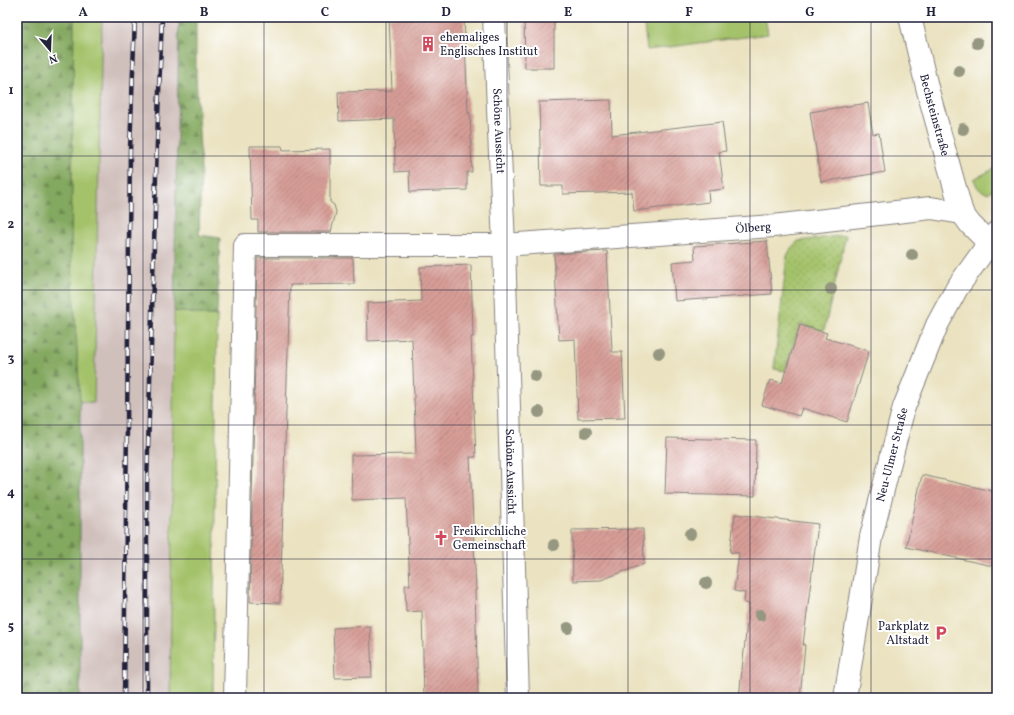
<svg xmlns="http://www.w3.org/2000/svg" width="1014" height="715" viewBox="0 0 1014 715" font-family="Vollkorn,serif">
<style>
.railway{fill:#d0c0bc}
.grass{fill:#a4c26a;stroke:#637252}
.forest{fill:url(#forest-firs);stroke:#52654c}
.garden{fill:url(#garden-dots);stroke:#637252}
.building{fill:url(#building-hatch)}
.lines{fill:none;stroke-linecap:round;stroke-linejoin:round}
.minor-casing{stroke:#86827e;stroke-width:24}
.major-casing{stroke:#86827e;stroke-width:24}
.path{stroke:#86827e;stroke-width:2.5;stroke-dasharray:1 3;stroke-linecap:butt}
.minor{stroke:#fff;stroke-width:22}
.major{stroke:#fff;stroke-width:22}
.rail-casing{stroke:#22223b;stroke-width:4.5}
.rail{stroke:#fff;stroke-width:3;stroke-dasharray:9;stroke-linecap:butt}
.tree{fill:#959780}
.grid{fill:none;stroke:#22223b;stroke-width:1;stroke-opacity:0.55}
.labels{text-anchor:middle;stroke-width:4;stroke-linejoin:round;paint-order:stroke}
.poi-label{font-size:12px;fill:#22223b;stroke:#fff;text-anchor:start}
.street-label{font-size:12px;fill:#22223b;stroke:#fff}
.neatline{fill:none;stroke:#22223b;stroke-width:1.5}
.grid-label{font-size:13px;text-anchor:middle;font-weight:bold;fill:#22223b}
</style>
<defs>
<pattern id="forest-firs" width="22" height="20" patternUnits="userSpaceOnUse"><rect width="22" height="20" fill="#83a85e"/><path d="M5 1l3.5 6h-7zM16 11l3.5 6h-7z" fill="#6b884f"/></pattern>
<pattern id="garden-dots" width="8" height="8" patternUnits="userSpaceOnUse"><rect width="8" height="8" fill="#a4c26a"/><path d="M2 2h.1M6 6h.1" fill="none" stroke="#8da65d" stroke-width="1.8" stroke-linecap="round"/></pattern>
<pattern id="building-hatch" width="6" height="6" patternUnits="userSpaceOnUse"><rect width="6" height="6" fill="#d79e97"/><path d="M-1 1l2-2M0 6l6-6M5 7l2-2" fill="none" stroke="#ae807c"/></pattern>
</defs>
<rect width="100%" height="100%" fill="#fff"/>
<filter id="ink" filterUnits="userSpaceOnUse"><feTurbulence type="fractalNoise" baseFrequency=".025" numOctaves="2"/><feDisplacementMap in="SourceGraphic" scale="8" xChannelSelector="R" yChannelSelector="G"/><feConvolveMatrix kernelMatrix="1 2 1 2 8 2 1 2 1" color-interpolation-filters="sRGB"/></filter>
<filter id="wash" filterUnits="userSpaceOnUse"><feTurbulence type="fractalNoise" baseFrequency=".012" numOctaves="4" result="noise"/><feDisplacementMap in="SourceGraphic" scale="16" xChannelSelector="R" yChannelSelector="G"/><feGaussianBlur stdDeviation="0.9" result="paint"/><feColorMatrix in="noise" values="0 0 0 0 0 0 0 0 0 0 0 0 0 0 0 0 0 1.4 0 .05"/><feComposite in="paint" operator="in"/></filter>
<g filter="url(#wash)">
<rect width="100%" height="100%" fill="#eae2c0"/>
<polygon class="railway" points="102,17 179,17 172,407 170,698 80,698 80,401 94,402"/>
<g class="grass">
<polygon points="74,17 102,17 94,403 80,401 71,253"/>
<polygon points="643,17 765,17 768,34 647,50"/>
<path d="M 997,167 L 997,186 L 988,193 C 979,191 977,188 974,179 Z"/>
<polygon points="174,311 217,316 213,698 170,698"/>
</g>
<g class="forest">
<polygon points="17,17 74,17 71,253 80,401 80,698 17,698"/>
<polygon points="179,17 196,17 196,74 201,169 199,235 220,238 217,316 174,311"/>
</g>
<polygon class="garden" points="846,235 824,331 800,324 785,371 774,369 787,256 791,248 798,241"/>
<g id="blocks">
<g class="building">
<polygon points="389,17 464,17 468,113 470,113 472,172 467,172 467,190 410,192 409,171 395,172 394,119 339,121 338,92 392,91"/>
<polygon points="524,17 554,17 554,68 525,68"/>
<polygon points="611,100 612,135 722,122 726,151 719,152 724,189 708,191 709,202 634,211 632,192 563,194 563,186 541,186 539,102"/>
<polygon points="868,103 873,134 879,133 885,172 821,182 810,112"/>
<polygon points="250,146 282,146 283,150 330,149 330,202 334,205 336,212 331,232 258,232 258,220 252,220"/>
<polygon points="767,241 772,294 675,301 672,262 695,260 694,246"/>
<polygon points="607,251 612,352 622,352 625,418 578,419 575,339 559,340 554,254"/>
<polygon points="257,258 353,258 354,284 290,285 280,603 250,602"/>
<polygon points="471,265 473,337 471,337 476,457 470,457 476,590 475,590 478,698 424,698 422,611 406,612 405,585 410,585 406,498 352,500 351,455 416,454 412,339 368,341 367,303 421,301 420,267"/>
<polygon points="800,325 827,333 825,338 869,351 847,422 802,408 799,416 762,405 770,380 782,383"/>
<polygon points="667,438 756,440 755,496 665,494"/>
<polygon points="922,475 997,492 997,567 906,547"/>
<polygon points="735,514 818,524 803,645 805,645 800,698 739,698 749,604 744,603 745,593 734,591 739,553 730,552"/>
<polygon points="643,529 644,564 601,580 573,581 572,530"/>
<polygon points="370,626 372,677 335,678 333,628"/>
</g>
</g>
</g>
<g filter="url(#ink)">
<use href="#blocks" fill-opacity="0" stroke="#86827e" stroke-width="1"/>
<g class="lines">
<g class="minor-casing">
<g id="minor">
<path id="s1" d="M 494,17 L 504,245 L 518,698"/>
<path id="s2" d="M 910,17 L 928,91 L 962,213 L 970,224 L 989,243"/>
<path id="s3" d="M 235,698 L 245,245 L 504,245 L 773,226 L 931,208 L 962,213"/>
</g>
</g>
<g class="major-casing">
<g id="major">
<path id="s4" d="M 845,698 L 871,537 L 904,407 L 937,325 L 957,288 L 997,232"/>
</g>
</g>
<polyline class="path" points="991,692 997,692"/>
<use href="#minor" class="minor"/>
<use href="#major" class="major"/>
<g class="rail-casing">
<g id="rail">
<polyline points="124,698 130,150 135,17"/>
<polyline points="147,698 147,484 157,142 162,17"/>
</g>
</g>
<use href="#rail" class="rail"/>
</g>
<g class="tree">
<circle cx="977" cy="43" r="6"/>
<circle cx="959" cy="71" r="6"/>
<circle cx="963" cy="129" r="6"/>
<circle cx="912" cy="255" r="6"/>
<circle cx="831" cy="289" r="6"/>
<circle cx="659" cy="353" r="6"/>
<circle cx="535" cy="376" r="6"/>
<circle cx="539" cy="412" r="6"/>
<circle cx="586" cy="432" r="6"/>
<circle cx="690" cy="534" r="6"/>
<circle cx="554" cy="545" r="6"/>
<circle cx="706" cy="583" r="6"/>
<circle cx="760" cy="615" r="6"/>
<circle cx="568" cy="628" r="6"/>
</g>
</g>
<path class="grid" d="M 143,17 L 143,698M 264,17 L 264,698M 386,17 L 386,698M 507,17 L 507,698M 628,17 L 628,698M 750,17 L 750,698M 871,17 L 871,698M 17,156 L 997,156M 17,290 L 997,290M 17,425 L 997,425M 17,559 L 997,559"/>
<defs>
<g id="building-bare" transform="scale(1.2)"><path d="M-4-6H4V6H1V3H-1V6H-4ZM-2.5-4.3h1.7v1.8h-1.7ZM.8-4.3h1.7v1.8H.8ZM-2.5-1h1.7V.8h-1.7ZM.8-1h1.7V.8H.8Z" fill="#d1495b" stroke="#fff" stroke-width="2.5" paint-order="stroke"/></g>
<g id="church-bare" transform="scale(1.2)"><path d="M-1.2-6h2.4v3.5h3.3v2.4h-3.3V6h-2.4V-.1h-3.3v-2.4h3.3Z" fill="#d1495b" stroke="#fff" stroke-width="2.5" paint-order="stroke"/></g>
<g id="parking-bare" transform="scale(1.2)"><path d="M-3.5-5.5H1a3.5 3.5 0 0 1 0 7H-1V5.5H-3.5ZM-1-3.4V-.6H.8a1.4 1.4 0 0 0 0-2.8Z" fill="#d1495b" stroke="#fff" stroke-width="2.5" paint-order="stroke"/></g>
</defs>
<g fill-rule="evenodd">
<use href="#building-bare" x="428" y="44"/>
<use href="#church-bare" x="441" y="538"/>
<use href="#parking-bare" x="941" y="633"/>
</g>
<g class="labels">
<g class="poi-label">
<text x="440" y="41">ehemaliges<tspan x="440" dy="14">Englisches Institut</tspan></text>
<text x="453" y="535">Freikirchliche<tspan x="453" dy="14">Gemeinschaft</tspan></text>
<text x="929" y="630" text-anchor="end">Parkplatz<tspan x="929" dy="14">Altstadt</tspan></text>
</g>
<g class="street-label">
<text dy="4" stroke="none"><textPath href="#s2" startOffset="101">Bechsteinstraße</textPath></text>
<text dy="4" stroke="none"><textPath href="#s1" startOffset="114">Schöne Aussicht</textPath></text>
<text dy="4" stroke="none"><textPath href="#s3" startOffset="962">Ölberg</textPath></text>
<text dy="4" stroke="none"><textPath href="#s4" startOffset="248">Neu-Ulmer Straße</textPath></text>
<text dy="4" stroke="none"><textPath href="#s1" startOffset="455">Schöne Aussicht</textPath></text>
</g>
</g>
<rect width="1014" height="715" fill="none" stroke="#fff" stroke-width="44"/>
<g transform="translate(50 50) rotate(161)" stroke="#ffffff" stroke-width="3" paint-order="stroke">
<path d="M0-3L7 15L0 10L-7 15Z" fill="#22223b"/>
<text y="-6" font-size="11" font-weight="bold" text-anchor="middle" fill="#22223b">N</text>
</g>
<rect x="22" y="22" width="970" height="671" class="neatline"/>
<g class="grid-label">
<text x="83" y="16">A</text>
<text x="204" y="16">B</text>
<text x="325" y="16">C</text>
<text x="446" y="16">D</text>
<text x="568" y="16">E</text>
<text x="689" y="16">F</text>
<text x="810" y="16">G</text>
<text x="931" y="16">H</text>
<text x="11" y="94">1</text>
<text x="11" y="228">2</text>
<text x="11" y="362">3</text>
<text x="11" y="496">4</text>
<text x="11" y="630">5</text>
</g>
</svg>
